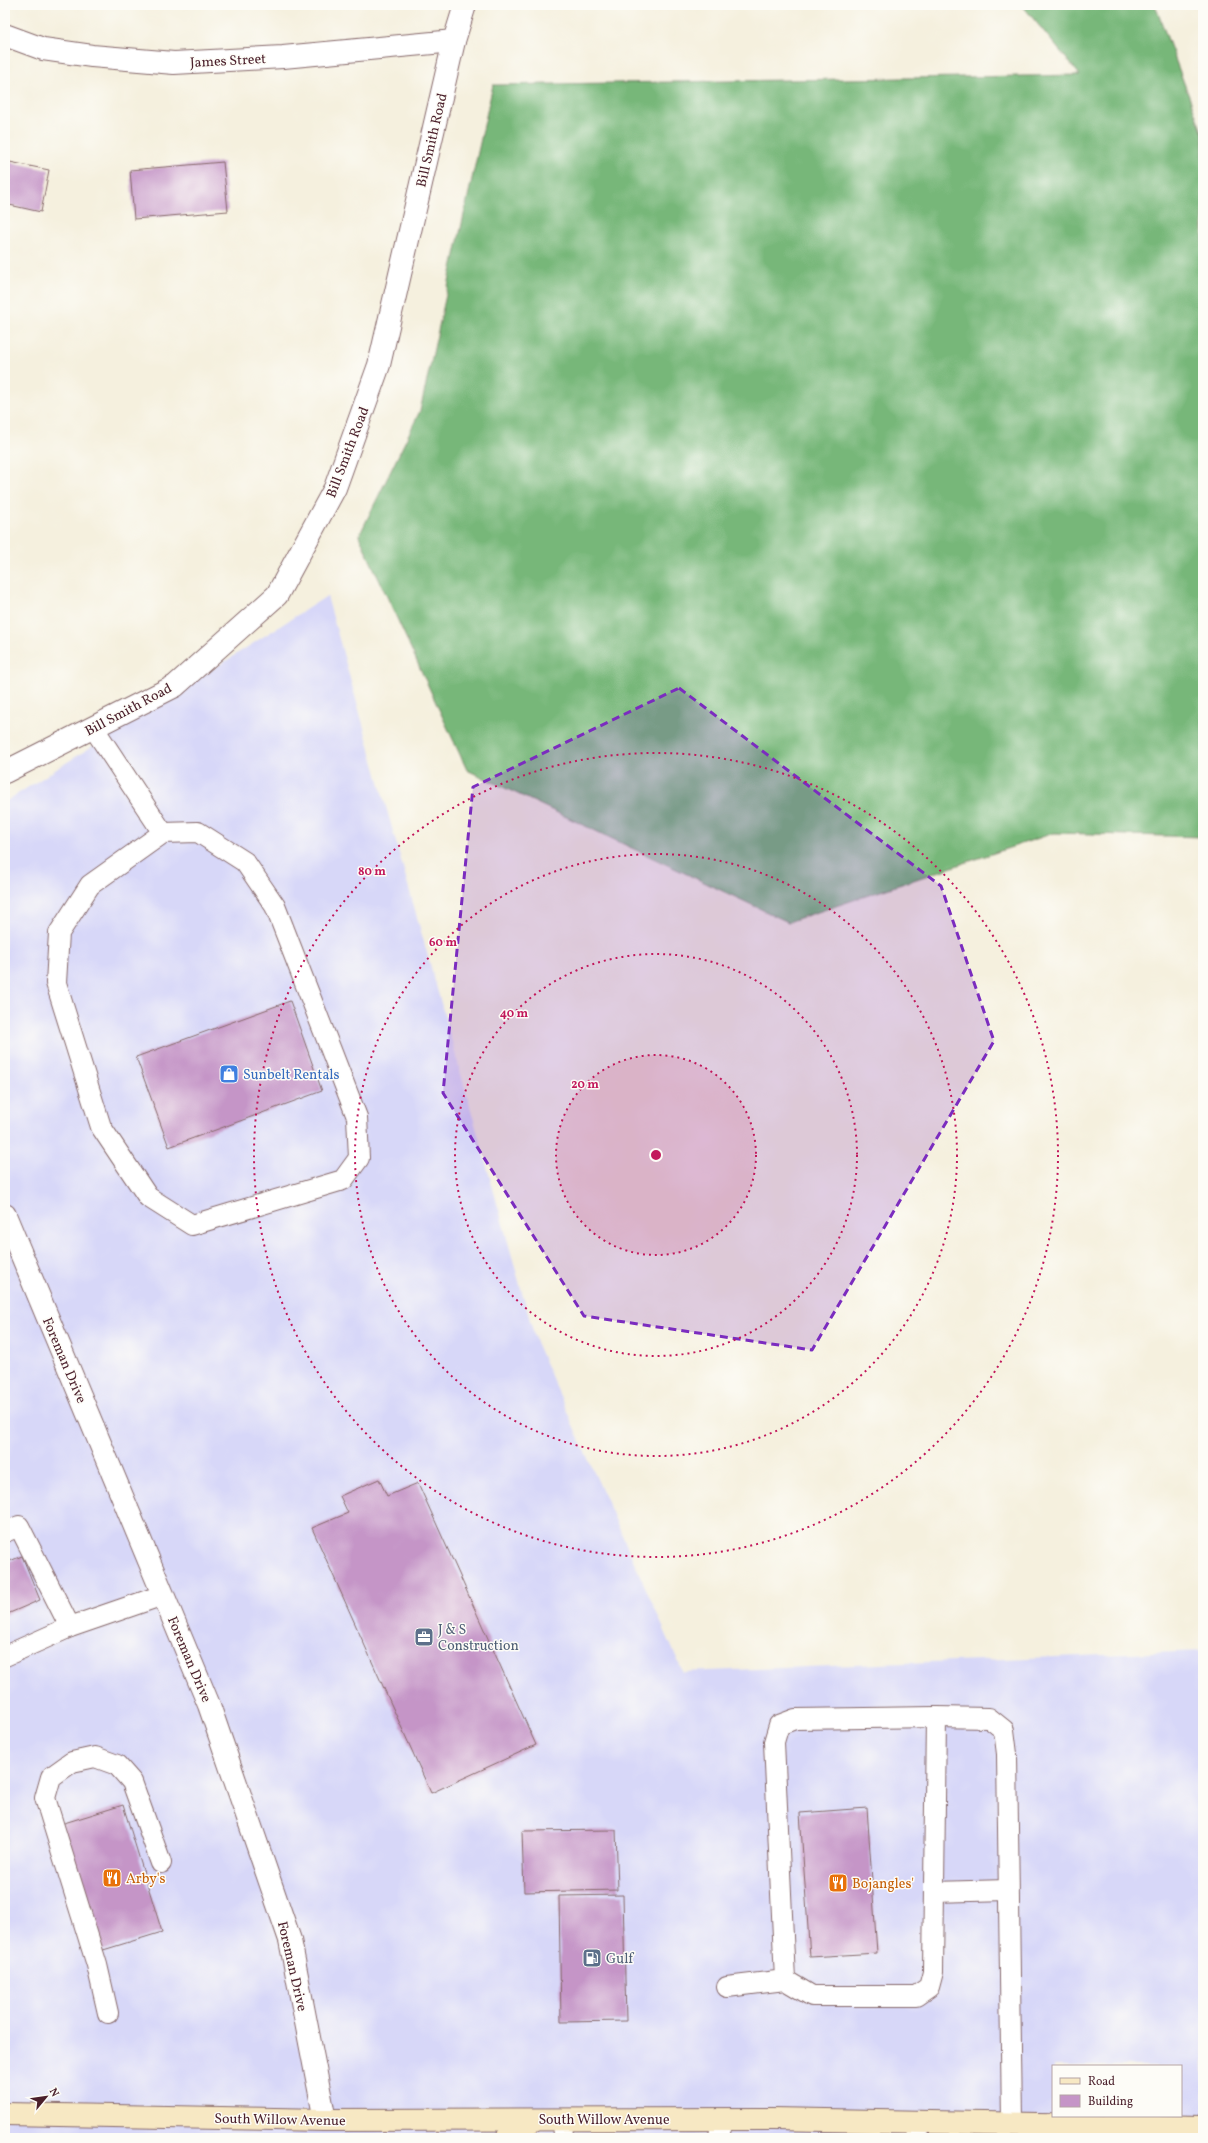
<svg xmlns="http://www.w3.org/2000/svg" width="1208" height="2143" viewBox="0 0 1208 2143" font-family="Vollkorn,serif">
<style>
.built{fill:#d7d7f8;fill-rule:evenodd}
.forest{fill:#77b779;stroke:#606b52}
.building{fill:#c595c7}
.lines{fill:none;stroke-linecap:round;stroke-linejoin:round}
.lane-casing{stroke:#86686a;stroke-width:22}
.street-casing{stroke:#86686a;stroke-width:24}
.secondary-casing{stroke:#86686a;stroke-width:24}
.lane{stroke:#fff;stroke-width:20}
.street{stroke:#fff;stroke-width:22}
.secondary{stroke:#f7e8c3;stroke-width:22}
.marked{fill:#7b2cbf;fill-opacity:0.2;stroke:#7b2cbf;stroke-width:3;stroke-dasharray:8 5;stroke-linejoin:round}
.ring{fill:none;stroke:#c2185b;stroke-width:2;stroke-dasharray:2 4}
.labels{text-anchor:middle;stroke-width:3;stroke-linejoin:round;paint-order:stroke}
.street-label{font-size:14px;fill:#4a1f2b;stroke:#fdfcf7}
.shop-label{font-size:14px;fill:#366cbe;stroke:#fdfcf7;text-anchor:start}
.service-label{font-size:14px;fill:#4e5e75;stroke:#fdfcf7;text-anchor:start}
.food-label{font-size:14px;fill:#c56008;stroke:#fdfcf7;text-anchor:start}
.centre{fill:#c2185b;stroke:#fdfcf7;stroke-width:2}
.ring-label{font-size:12px;text-anchor:middle;font-weight:bold;fill:#c2185b;stroke:#fdfcf7;stroke-width:3;stroke-linejoin:round;paint-order:stroke}
</style>
<rect width="100%" height="100%" fill="#fdfcf7"/>
<filter id="ink" filterUnits="userSpaceOnUse"><feTurbulence type="fractalNoise" baseFrequency=".025" numOctaves="2"/><feDisplacementMap in="SourceGraphic" scale="8" xChannelSelector="R" yChannelSelector="G"/><feConvolveMatrix kernelMatrix="1 2 1 2 8 2 1 2 1" color-interpolation-filters="sRGB"/></filter>
<filter id="wash" filterUnits="userSpaceOnUse"><feTurbulence type="fractalNoise" baseFrequency=".012" numOctaves="4" result="noise"/><feDisplacementMap in="SourceGraphic" scale="16" xChannelSelector="R" yChannelSelector="G"/><feGaussianBlur stdDeviation="0.9" result="paint"/><feColorMatrix in="noise" values="0 0 0 0 0 0 0 0 0 0 0 0 0 0 0 0 0 1.4 0 .05"/><feComposite in="paint" operator="in"/></filter>
<g filter="url(#wash)">
<rect width="100%" height="100%" fill="#f5f0de"/>
<path class="built" d="M 327,596 L 536,1342 L 683,1672 L 1203,1651 L 1203,2138 L 5,2138 L 5,802 ZM 1053,2066 L 1181,2066 L 1181,2116 L 1053,2116 Z"/>
<polygon class="forest" points="1022,5 1155,5 1203,134 1203,837 1054,833 788,922 467,770 359,536 420,411 493,85 1080,75"/>
<g id="blocks">
<g class="building">
<polygon points="5,161 49,170 41,212 5,204"/>
<polygon points="223,162 228,211 134,219 130,170"/>
<polygon points="290,1001 322,1091 169,1147 136,1057"/>
<polygon points="379,1479 387,1496 418,1483 536,1745 431,1793 312,1528 348,1513 340,1496"/>
<polygon points="22,1556 40,1600 5,1615 5,1563"/>
<polygon points="123,1805 162,1932 100,1951 61,1824"/>
<polygon points="867,1808 877,1953 810,1957 800,1813"/>
<polygon points="616,1830 618,1890 524,1892 522,1831"/>
<polygon points="623,1895 626,2021 561,2022 559,1896"/>
</g>
</g>
</g>
<g filter="url(#ink)">
<use href="#blocks" fill-opacity="0" stroke="#86686a" stroke-width="1"/>
<g class="lines">
<g class="lane-casing">
<g id="lane">
<polyline points="93,727 163,833 198,832 245,862 275,906 357,1117 359,1158 343,1180 192,1225 148,1197 101,1127 56,983 59,933 90,885 163,833"/>
<polyline points="5,1532 19,1526 70,1627"/>
<polyline points="5,1656 70,1627 163,1595"/>
<polyline points="936,1717 989,1718 1004,1730 1007,1754 1012,2123"/>
<polyline points="934,1892 1008,1890"/>
<polyline points="727,1987 785,1980 812,1996 916,1996 929,1987 933,1972 936,1717 795,1719 779,1725 774,1742 785,1980"/>
<polyline points="108,2013 97,1965 45,1798 51,1777 72,1762 95,1757 117,1765 132,1782 161,1863"/>
<polyline points="562,2119 563,2138"/>
<polyline points="718,2138 724,2119"/>
<polyline points="917,2138 919,2122"/>
</g>
</g>
<g class="street-casing">
<g id="street">
<polyline points="5,35 43,49 92,56 174,63 283,57 454,41"/>
<polyline points="5,772 175,686 277,595 335,488 379,365 454,41 465,5"/>
<polyline points="5,1215 209,1705 290,1940 325,2120"/>
</g>
</g>
<g class="secondary-casing">
<g id="secondary">
<polyline points="5,2114 325,2120 773,2119 1203,2127"/>
<polyline points="507,2138 535,2120"/>
</g>
</g>
<use href="#lane" class="lane"/>
<use href="#street" class="street"/>
<use href="#secondary" class="secondary"/>
</g>
</g>
<path class="marked" d="M 679,688 L 941,886 L 994,1041 L 812,1350 L 584,1316 L 443,1093 L 473,787 Z"/>
<circle cx="656" cy="1155" r="100" fill="#c2185b" fill-opacity=".12"/>
<g class="ring">
<circle cx="656" cy="1155" r="100"/>
<circle cx="656" cy="1155" r="201"/>
<circle cx="656" cy="1155" r="301"/>
<circle cx="656" cy="1155" r="402"/>
</g>
<defs>
<g id="shop-square" transform="scale(1)"><rect x="-9" y="-9" width="18" height="18" rx="4" fill="#3f7fe0" stroke="#fdfcf7"/><path d="M-5-2.5h2.3a2.7 3.5 0 0 1 5.4 0H5L5.5 6h-11ZM-1.5-2.5h3a1.5 2.3 0 0 0-3 0Z" fill="#fff"/></g>
<g id="office-square" transform="scale(1)"><rect x="-9" y="-9" width="18" height="18" rx="4" fill="#5c6f8a" stroke="#fdfcf7"/><path d="M-6-3h4V-5.5h4V-3h4V5H-6ZM-1-4.5V-3h2v-1.5ZM-6 0V1H6V0Z" fill="#fff"/></g>
<g id="restaurant-square" transform="scale(1)"><rect x="-9" y="-9" width="18" height="18" rx="4" fill="#e8710a" stroke="#fdfcf7"/><path d="M-5-6h1v4h1v-4h1v4h1v-4h1v5L-1.5 .5V6h-2V.5L-5-1ZM5-6V6H3V1.5H1.5Q1.5-4 5-6Z" fill="#fff"/></g>
<g id="fuel-square" transform="scale(1)"><rect x="-9" y="-9" width="18" height="18" rx="4" fill="#5c6f8a" stroke="#fdfcf7"/><path d="M-5.5-6h7V0h2V4h1.3V-2.5L3-4.5l.8-.8L6-3V5H2.5V1h-1V6h-7ZM-4.2-4.7v3.2H.2V-4.7Z" fill="#fff"/></g>
</defs>
<g fill-rule="evenodd">
<use href="#shop-square" x="229" y="1074"/>
<use href="#office-square" x="424" y="1637"/>
<use href="#restaurant-square" x="112" y="1878"/>
<use href="#restaurant-square" x="838" y="1883"/>
<use href="#fuel-square" x="592" y="1958"/>
</g>
<g class="labels">
<g class="street-label">
<text transform="translate(228 60) rotate(-3)" y="5">James Street</text>
<text transform="translate(431 140) rotate(-77)" y="5">Bill Smith Road</text>
<text transform="translate(347 452) rotate(-69)" y="5">Bill Smith Road</text>
<text transform="translate(128 709) rotate(-28)" y="5">Bill Smith Road</text>
<text transform="translate(65 1360) rotate(67)" y="5">Foreman Drive</text>
<text transform="translate(190 1659) rotate(67)" y="5">Foreman Drive</text>
<text transform="translate(293 1966) rotate(77)" y="5">Foreman Drive</text>
<text transform="translate(280 2119) rotate(1)" y="5">South Willow Avenue</text>
<text x="604" y="2124">South Willow Avenue</text>
</g>
<g class="shop-label">
<text x="243" y="1079">Sunbelt Rentals</text>
</g>
<g class="service-label">
<text x="438" y="1634">J &amp; S<tspan x="438" dy="16">Construction</tspan></text>
<text x="606" y="1963">Gulf</text>
</g>
<g class="food-label">
<text x="126" y="1883">Arby's</text>
<text x="852" y="1888">Bojangles'</text>
</g>
</g>
<circle cx="656" cy="1155" r="6" class="centre"/>
<g class="ring-label">
<text x="372" y="875">80 m</text>
<text x="443" y="946">60 m</text>
<text x="514" y="1017">40 m</text>
<text x="585" y="1088">20 m</text>
</g>
<rect width="1208" height="2143" fill="none" stroke="#fdfcf7" stroke-width="20"/>
<rect x="1052" y="2065" width="130" height="52" fill="#fdfcf7" stroke="#b5a4a5"/>
<rect x="1060" y="2078" width="20" height="6" fill="#f7e8c3" stroke="#b5a4a5"/>
<text x="1088" y="2085" font-size="12" fill="#4a1f2b">Road</text>
<rect x="1060" y="2095" width="20" height="12" fill="#c595c7" stroke="#b5a4a5"/>
<text x="1088" y="2105" font-size="12" fill="#4a1f2b">Building</text>
<g transform="translate(46 2097) rotate(61)" stroke="#fdfcf7" stroke-width="3" paint-order="stroke">
<path d="M0-3L7 15L0 10L-7 15Z" fill="#4a1f2b"/>
<text y="-6" font-size="11" font-weight="bold" text-anchor="middle" fill="#4a1f2b">N</text>
</g>
</svg>
